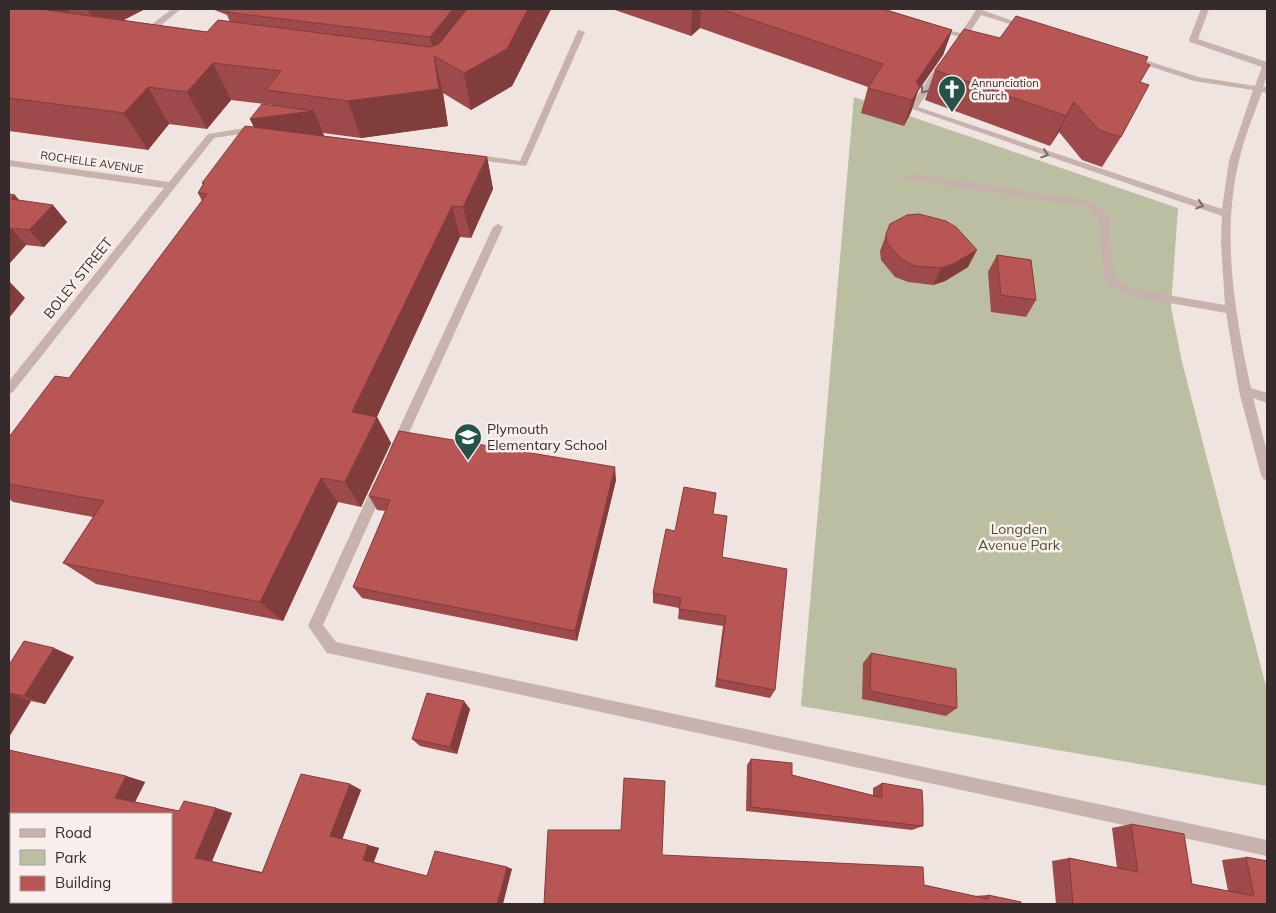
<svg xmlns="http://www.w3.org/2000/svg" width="1276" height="913" viewBox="0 0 1276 913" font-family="Mulish,sans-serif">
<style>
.green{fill:#bbbea1}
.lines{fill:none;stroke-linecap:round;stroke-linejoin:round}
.minor{fill:#c7b2ad;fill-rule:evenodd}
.wall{fill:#9e4a4a}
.shaded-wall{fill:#813c3c}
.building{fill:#b85656;stroke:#813c3c}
.oneway{stroke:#776866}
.labels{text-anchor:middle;stroke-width:5;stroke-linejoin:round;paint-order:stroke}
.far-poi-label{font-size:11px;fill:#362b2b;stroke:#f8efec;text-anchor:start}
.far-street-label{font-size:11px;fill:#362b2b;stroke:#f8efec}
.street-label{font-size:14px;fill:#362b2b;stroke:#f8efec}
.poi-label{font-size:14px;fill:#362b2b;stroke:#f8efec;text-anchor:start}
.park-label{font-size:14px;fill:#4e5231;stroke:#f8efec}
</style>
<rect width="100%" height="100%" fill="#f0e4e0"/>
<polygon class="green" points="854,97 1178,208 1171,307 1182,362 1267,690 1267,786 801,706"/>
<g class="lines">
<g class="minor">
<polygon points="172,9 181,9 146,37 140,37 140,33"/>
<path d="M 1201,9 L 1209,9 L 1198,39 L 1267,62 L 1267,76 L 1263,87 L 1267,87 L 1267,93 L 1262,92 C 1254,115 1244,137 1239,161 C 1221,235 1235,315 1251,388 L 1267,393 L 1267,403 L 1253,398 L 1267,452 L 1267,480 L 1263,479 L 1261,475 L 1239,391 L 1226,313 L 1131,296 L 1105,282 L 1098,217 L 1085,206 L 910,180 L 905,177 L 910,174 L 1091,201 L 1108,216 L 1114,277 L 1134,289 L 1225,305 L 1221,243 L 1222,216 L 909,108 L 938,64 L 944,64 L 945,66 L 918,107 L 1222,209 L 1229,161 L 1253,90 L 1194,81 L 1125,58 L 1129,55 L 1198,77 L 1255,86 L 1262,67 L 1190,42 L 1189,40 Z"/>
<polygon points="976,10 982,10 1030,27 1026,29 981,15 966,38 930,30 934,28 961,33"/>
<polygon points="578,30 585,32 526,166 469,159 469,155 472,154 520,161"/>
<polygon points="257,126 262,129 260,131 214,138 13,392 9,394 9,381 164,188 9,166 9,160 169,182 208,134"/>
<polygon points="498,224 503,227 402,448 400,452 392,452 390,448 493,227"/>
<polygon points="379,481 384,483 385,487 323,625 336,642 1267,840 1267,856 327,653 308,626 374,483"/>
</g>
</g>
<g class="wall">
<polygon points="9,9 145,9 123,20 207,32 230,22 227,15 212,9 551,9 512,86 471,110 443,93 448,126 361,138 323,133 324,136 487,157 493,189 471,238 460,237 377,417 391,443 361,507 338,502 283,621 96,584 63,563 93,517 13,502 9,499 9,437 69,378 202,201 198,193 203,185 202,183 254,127 250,119 273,106 273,105 231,100 207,129 169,124 148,150 9,131"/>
<polygon points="612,9 883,9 952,30 943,55 918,91 911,112 904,126 861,113 868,87 700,28 691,36"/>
<polygon points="1000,38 1145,63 1140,82 1121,137 1102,167 1082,160 1059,132 1050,146 925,100 935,70"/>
<polygon points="9,194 19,200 67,222 44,247 26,245 9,264"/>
<polygon points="890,224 968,267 945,281 933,285 908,282 895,277 881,260 880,251"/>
<polygon points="997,255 1036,300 1026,317 991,312 988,272"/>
<polygon points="616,480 577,641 362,598 353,587 386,511 377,510 369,496"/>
<polygon points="713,514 722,557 775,690 770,698 715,687 723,626 678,619 679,608 653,603 653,593"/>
<polygon points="871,653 957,708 946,716 862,699 863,663"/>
<polygon points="74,657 45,704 31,701 9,737 9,665"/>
<polygon points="470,709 457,754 420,746 412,739"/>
<polygon points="751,759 792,775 873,795 873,788 882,783 923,826 912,830 746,811 747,765"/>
<polygon points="126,776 145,782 135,802 179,811 216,808 232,813 212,861 262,872 350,784 361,790 342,839 368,845 379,848 374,862 427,876 507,867 512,869 107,904 171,814 9,845"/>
<polygon points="1131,824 1192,884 1228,891 1222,860 1246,857 1267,904 1056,904 1052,861 1069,858 1117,868 1112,828"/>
<polygon points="662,855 924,885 974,896 988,895 1021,904"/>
</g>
<g class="shaded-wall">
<polygon points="50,9 68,9 87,39 47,10"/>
<polygon points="87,9 145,9 101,32"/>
<polygon points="453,9 482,9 434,56 443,93 448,126 361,138 348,101 435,59 430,37"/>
<polygon points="528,9 551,9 512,86 471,110 464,73"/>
<polygon points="694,9 701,9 700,28 691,36 692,10"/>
<polygon points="952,30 943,55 918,91 911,112 904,126 912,100 916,82"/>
<polygon points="213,63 231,100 207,129 187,92"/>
<polygon points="148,87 169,124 148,150 124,113"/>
<polygon points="1074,102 1059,132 1050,146 1066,116"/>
<polygon points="314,111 327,143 265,151 250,119"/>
<polygon points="487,157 493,189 471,238 463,207"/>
<polygon points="15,195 29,212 11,199"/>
<polygon points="53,205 67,222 44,247 29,230"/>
<polygon points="452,206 460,237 367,438 377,417 391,443 361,507 345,482 352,412"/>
<polygon points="11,228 26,245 9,264 9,230"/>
<polygon points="977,250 968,267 945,281 933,285 941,268"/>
<polygon points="9,281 25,298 9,318"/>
<polygon points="615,467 616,480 577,641 575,631"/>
<polygon points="321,478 338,502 283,621 260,602"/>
<polygon points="54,648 74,657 45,704 24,696"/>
<polygon points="9,693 31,701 9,737"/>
<polygon points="464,701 470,709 457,754 450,747"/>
<polygon points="126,776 145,782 135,802 115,798"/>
<polygon points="350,784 361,790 342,840 330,836"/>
<polygon points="216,808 232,813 212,861 195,858"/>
<polygon points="368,845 379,848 373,862 363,860"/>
<polygon points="507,867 512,869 503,904 497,904"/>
</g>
<g class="building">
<polygon points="9,9 50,9 47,10 207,32 218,20 430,47 439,44 467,9 528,9 507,49 464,73 434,56 439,89 348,101 266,90 281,71 213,63 187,92 148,87 124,113 9,98"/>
<polygon points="229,9 453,9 430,37 226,12"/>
<polygon points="720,9 883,9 952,30 916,82 920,87 912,100 868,88 883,64"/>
<polygon points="1016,16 1148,57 1145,63 1150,65 1140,82 1149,85 1121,137 1099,130 1074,102 1066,116 935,70 964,29 1000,38"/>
<polygon points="262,104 314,111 250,119"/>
<polygon points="245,126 487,157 463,207 452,206 352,412 377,417 345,482 321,478 260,602 63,563 104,501 9,484 9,437 55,376 69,378 207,194 198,193 204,183 202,183"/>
<polygon points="9,194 15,195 11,199 53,205 29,230 11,228 9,230"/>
<polygon points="919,214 946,221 956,227 977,250 953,264 941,268 915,266 902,260 887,243 886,234 890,224 907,215"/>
<polygon points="997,255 1031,260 1036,300 1001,295"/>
<polygon points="399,431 615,467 575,631 353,587 390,500 369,496"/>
<polygon points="684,487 716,493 713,514 727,516 722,557 787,569 775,690 717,679 726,616 679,609 681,598 653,593 666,529 675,531"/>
<polygon points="24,641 54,648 24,696 9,693 9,665"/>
<polygon points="871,653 956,669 957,708 870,691"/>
<polygon points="427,693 464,701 450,747 412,739"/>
<polygon points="9,750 126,776 115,798 179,811 184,801 216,808 195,858 262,873 301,774 350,784 330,836 368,845 363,860 427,876 435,851 507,867 497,904 107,904 97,902 171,902 171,814 11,814 11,845 9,845"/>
<polygon points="751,759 792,763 792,775 882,798 882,783 922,790 923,808 923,826 751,807"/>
<polygon points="624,778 665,781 662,855 923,867 924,885 988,899 988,895 1021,902 1021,904 544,904 548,830 621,830"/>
<polygon points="1131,824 1184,834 1192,884 1254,896 1246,857 1267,861 1267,904 1073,904 1069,858 1138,872"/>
</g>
<defs><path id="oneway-chevron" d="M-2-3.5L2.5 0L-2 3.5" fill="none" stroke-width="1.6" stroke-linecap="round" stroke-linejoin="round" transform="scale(1.25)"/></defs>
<g class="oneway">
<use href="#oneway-chevron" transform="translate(924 90) rotate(125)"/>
<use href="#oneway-chevron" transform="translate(1045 154) rotate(18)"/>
<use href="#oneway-chevron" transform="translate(1200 205) rotate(18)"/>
</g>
<defs>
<g id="church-pin" transform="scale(1.4375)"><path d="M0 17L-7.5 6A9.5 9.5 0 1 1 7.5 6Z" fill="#25534b" stroke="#f8efec"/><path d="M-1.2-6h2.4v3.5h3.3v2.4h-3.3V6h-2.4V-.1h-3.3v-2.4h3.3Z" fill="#fff"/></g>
<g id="school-pin" transform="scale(1.4375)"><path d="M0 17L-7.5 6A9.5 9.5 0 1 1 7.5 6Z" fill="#25534b" stroke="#f8efec"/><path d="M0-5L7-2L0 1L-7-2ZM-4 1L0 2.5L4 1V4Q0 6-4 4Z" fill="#fff"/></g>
</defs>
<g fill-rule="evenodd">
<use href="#church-pin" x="952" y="89"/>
<use href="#school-pin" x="468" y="437"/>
</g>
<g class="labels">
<g class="far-poi-label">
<text x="971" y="87">Annunciation<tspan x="971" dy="13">Church</tspan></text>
</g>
<g class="far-street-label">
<text transform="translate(92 162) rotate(8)" y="4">ROCHELLE AVENUE</text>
</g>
<g class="street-label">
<text transform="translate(78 278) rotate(-51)" y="5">BOLEY STREET</text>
</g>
<g class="poi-label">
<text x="487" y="434">Plymouth<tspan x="487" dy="16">Elementary School</tspan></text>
</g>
<g class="park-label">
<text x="1019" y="534">Longden<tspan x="1019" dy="16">Avenue Park</tspan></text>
</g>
</g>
<rect width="1276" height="913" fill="none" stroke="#362b2b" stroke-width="20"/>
<rect x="10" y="813" width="162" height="90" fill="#f8efec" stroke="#aaa19f"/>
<rect x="20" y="829" width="25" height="8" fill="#c7b2ad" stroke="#aaa19f"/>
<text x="55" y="838" font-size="15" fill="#362b2b">Road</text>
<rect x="20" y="850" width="25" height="15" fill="#bbbea1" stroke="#aaa19f"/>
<text x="55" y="863" font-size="15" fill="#362b2b">Park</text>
<rect x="20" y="876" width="25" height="15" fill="#b85656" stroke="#aaa19f"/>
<text x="55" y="888" font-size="15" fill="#362b2b">Building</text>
</svg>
